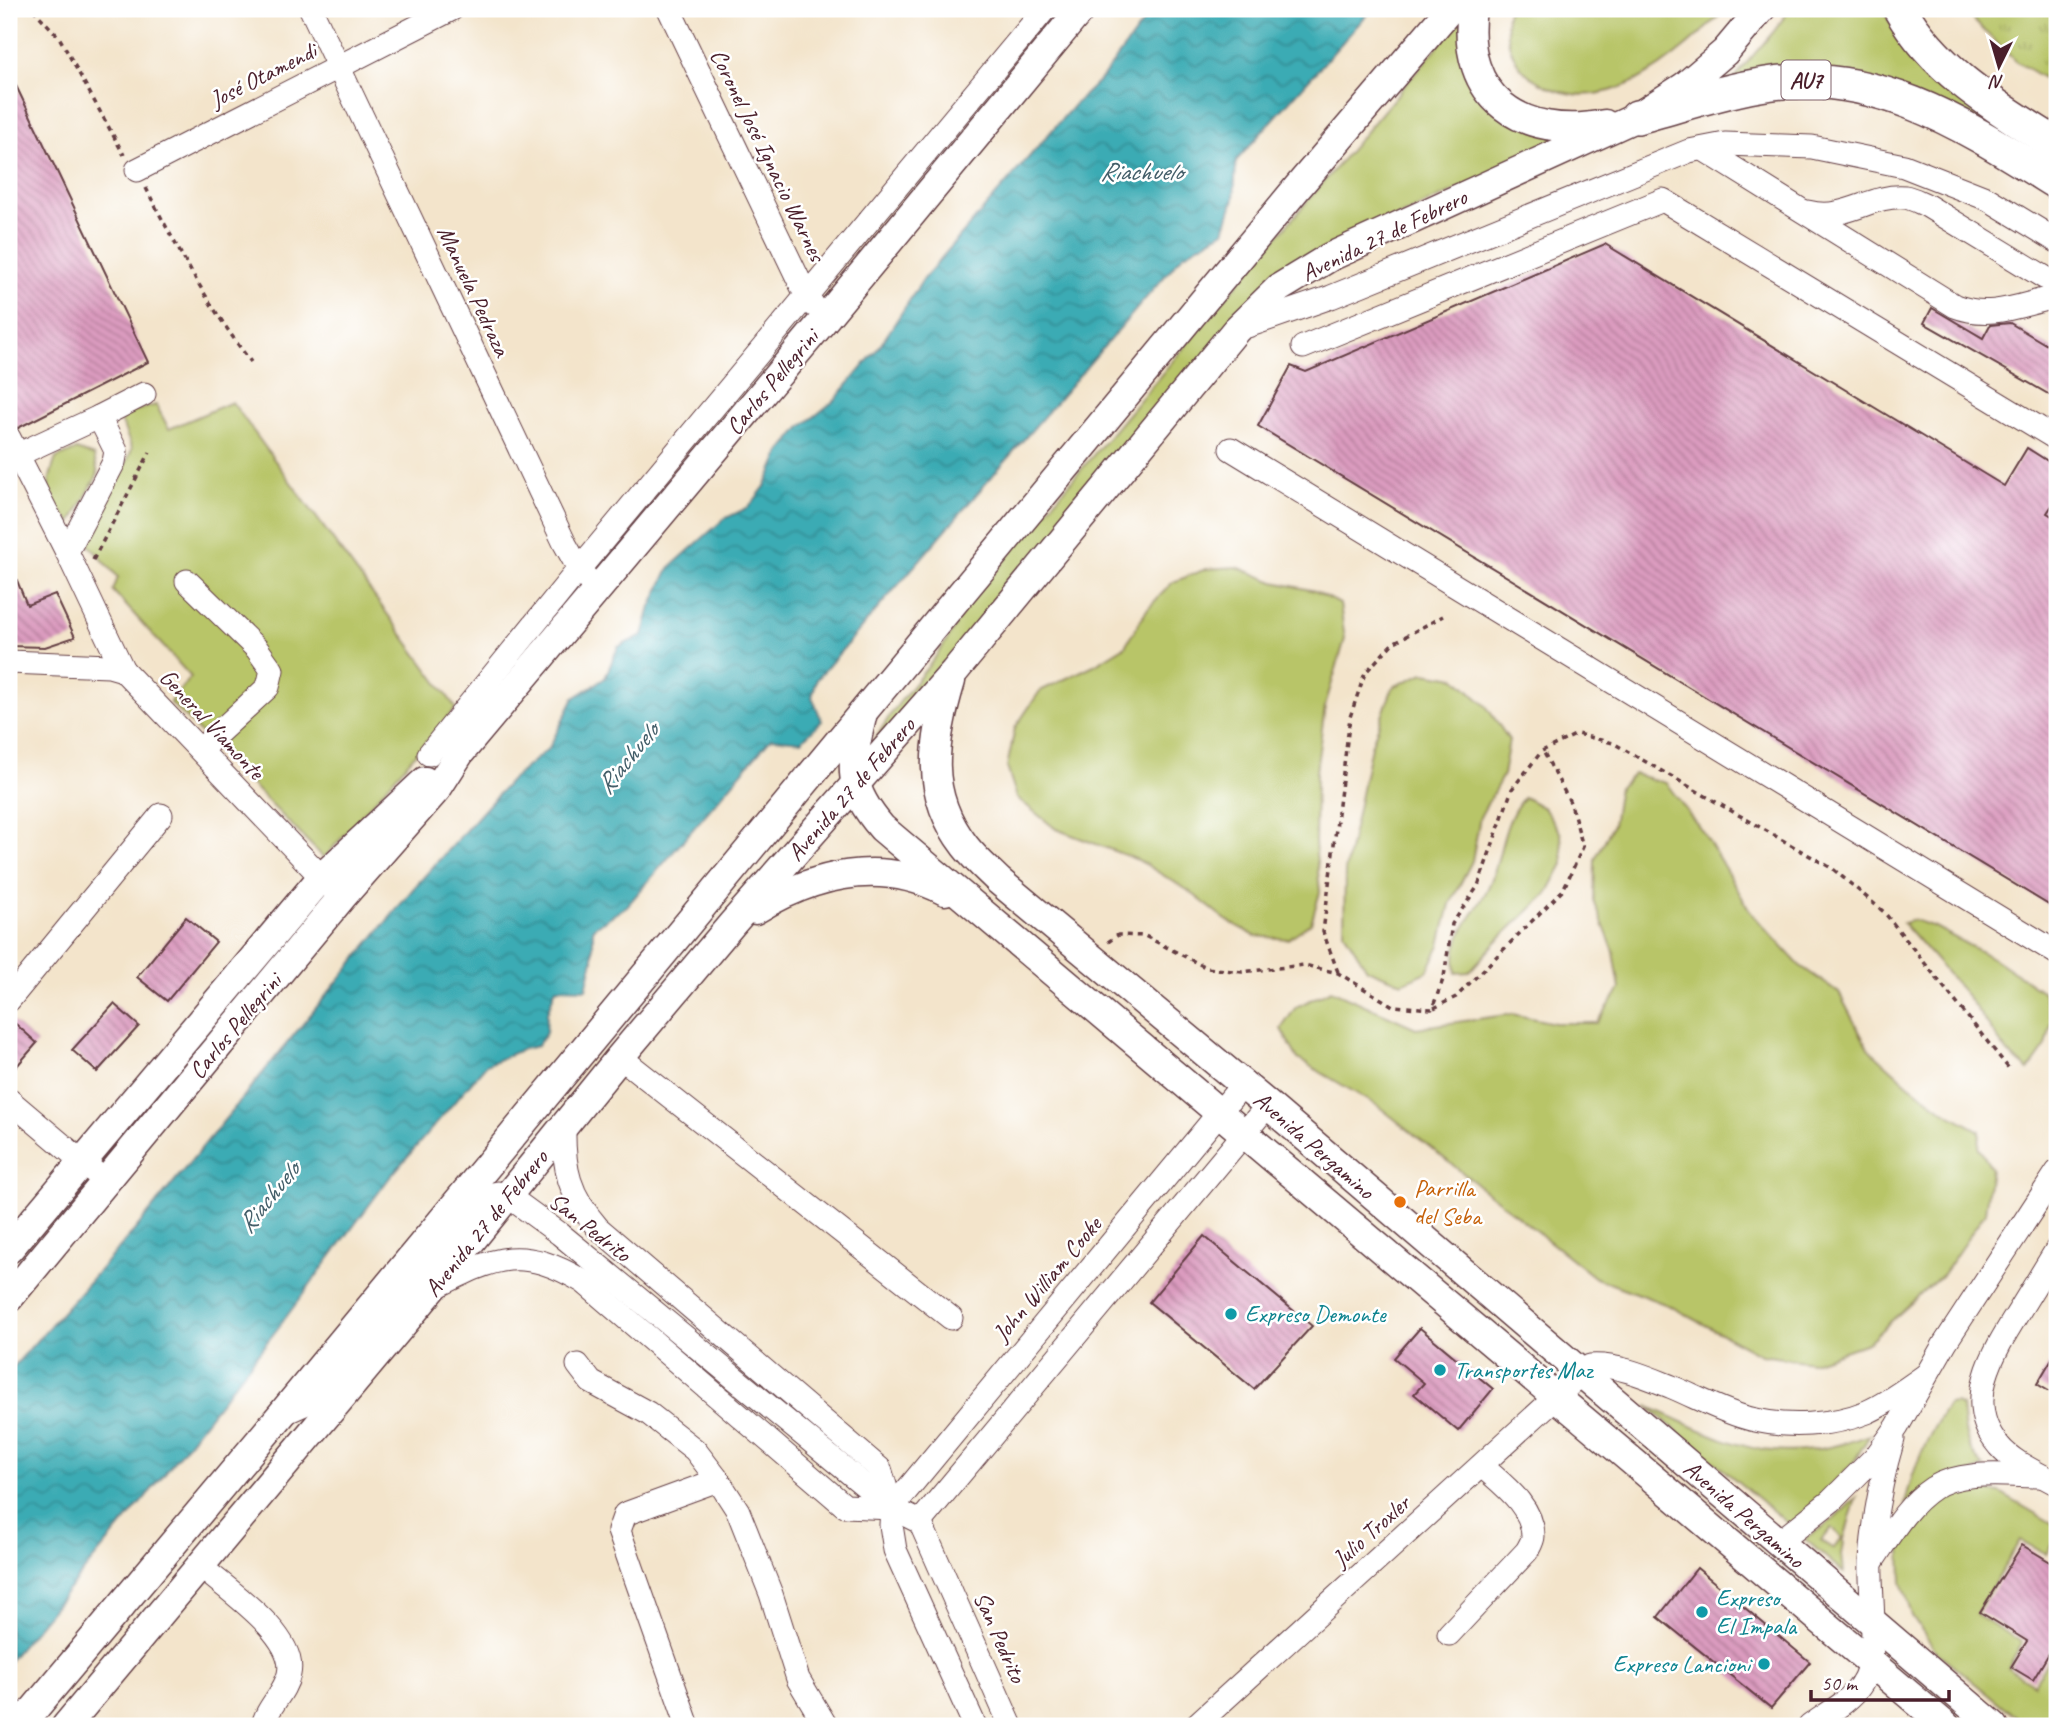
<svg xmlns="http://www.w3.org/2000/svg" width="2066" height="1735" viewBox="0 0 2066 1735" font-family="Caveat,sans-serif">
<style>
.green{fill:#b8c567;stroke:#817249;stroke-width:2}
.park{fill:url(#park-tufts);stroke:#817249;stroke-width:2}
.water{fill:url(#water-waves);stroke:#426570;stroke-width:2}
.building{fill:url(#building-back-hatch)}
.lines{fill:none;stroke-linecap:round;stroke-linejoin:round}
.minor-casing{stroke:#633d43;stroke-width:25}
.major-casing{stroke:#633d43;stroke-width:31}
.highway-casing{stroke:#633d43;stroke-width:36}
.path{stroke:#633d43;stroke-width:3.5;stroke-dasharray:5 5;stroke-linecap:butt}
.minor{stroke:#fff;stroke-width:23}
.major{stroke:#fff;stroke-width:28}
.highway{stroke:#fff;stroke-width:33}
.food-dot{fill:#e8710a;stroke:#fff;stroke-width:2.5}
.culture-dot{fill:#0f9aa8;stroke:#fff;stroke-width:2.5}
.labels{text-anchor:middle;stroke-width:5;stroke-linejoin:round;paint-order:stroke}
.shield{fill:#fff;stroke:#80626b;stroke-width:2}
.shield-label{font-size:23px;font-weight:bold;fill:#4a1f2b}
.street-label{font-size:24px;fill:#4a1f2b;stroke:#fff}
.food-label{font-size:24px;fill:#c56008;stroke:#fff;text-anchor:start}
.culture-label{font-size:24px;fill:#0d838f;stroke:#fff;text-anchor:start}
.water-label{font-size:26px;font-style:italic;fill:#435e69;stroke:#fff}
</style>
<defs>
<pattern id="park-tufts" width="24" height="20" patternUnits="userSpaceOnUse" patternTransform="scale(1.75)"><rect width="24" height="20" fill="#b8c567"/><path d="M3 7l-1-3M5 7V3M7 7l1-3M15 17l-1-3M17 17v-4M19 17l1-3" fill="none" stroke="#989f55"/></pattern>
<pattern id="water-waves" width="16" height="10" patternUnits="userSpaceOnUse" patternTransform="scale(1.75)"><rect width="16" height="10" fill="#3aabb4"/><path d="M0 5q4-4 8 0t8 0" fill="none" stroke="#338b93"/></pattern>
<pattern id="building-back-hatch" width="6" height="6" patternUnits="userSpaceOnUse" patternTransform="scale(1.75)"><rect width="6" height="6" fill="#db9bbf"/><path d="M-1 5l2 2M0 0l6 6M5-1l2 2" fill="none" stroke="#b47e9b"/></pattern>
</defs>
<rect width="100%" height="100%" fill="#fff"/>
<filter id="ink" filterUnits="userSpaceOnUse"><feTurbulence type="fractalNoise" baseFrequency=".0143" numOctaves="2"/><feDisplacementMap in="SourceGraphic" scale="14" xChannelSelector="R" yChannelSelector="G"/><feConvolveMatrix kernelMatrix="1 2 1 2 8 2 1 2 1" color-interpolation-filters="sRGB"/></filter>
<filter id="wash" filterUnits="userSpaceOnUse"><feTurbulence type="fractalNoise" baseFrequency=".00686" numOctaves="4" result="noise"/><feDisplacementMap in="SourceGraphic" scale="28" xChannelSelector="R" yChannelSelector="G"/><feGaussianBlur stdDeviation="1.57" result="paint"/><feColorMatrix in="noise" values="0 0 0 0 0 0 0 0 0 0 0 0 0 0 0 0 0 1.4 0 .05"/><feComposite in="paint" operator="in"/></filter>
<g filter="url(#wash)">
<rect width="100%" height="100%" fill="#f3e4cb"/>
<g class="green">
<path d="M 1508,9 L 1726,9 C 1676,58 1601,129 1530,76 C 1510,62 1503,32 1508,9 Z"/>
<path d="M 1790,9 L 1883,9 C 1908,58 1954,95 1997,128 L 1732,80 L 1775,30 Z"/>
<path d="M 1465,14 L 1471,72 L 1579,135 L 1312,255 L 869,755 C 889,700 941,665 962,611 Z"/>
<polygon points="232,402 456,708 324,858 170,702 191,677 113,591 118,577 83,538 124,468 132,449 119,415 156,405 169,429"/>
<path d="M 76,450 L 94,456 L 98,474 L 71,523 C 47,494 43,495 56,458 Z"/>
<polygon points="1237,567 1274,582 1315,591 1340,604 1345,639 1325,706 1316,772 1315,843 1320,892 1311,923 1288,939 1255,936 1226,920 1189,891 1138,860 1056,829 1017,798 1007,767 1015,728 1040,691 1094,665 1125,646 1148,608 1173,582 1206,569"/>
<polygon points="1424,673 1456,678 1486,706 1509,740 1503,775 1480,817 1472,861 1450,904 1440,945 1427,972 1402,983 1367,969 1344,932 1345,871 1371,746 1393,687"/>
<polygon points="1634,774 1666,783 1705,835 1752,914 1799,965 1839,993 1868,1048 1908,1084 1947,1113 1980,1131 1979,1148 1991,1168 1985,1213 1943,1274 1867,1343 1812,1362 1761,1355 1670,1306 1596,1278 1378,1106 1298,1059 1281,1029 1296,1007 1331,990 1416,1028 1512,1014 1555,1023 1597,1023 1620,989 1614,952 1594,901 1595,859 1613,825 1619,787"/>
<path d="M 1524,797 L 1544,808 L 1561,834 L 1563,864 L 1547,894 L 1497,941 L 1469,972 L 1456,973 C 1450,933 1473,920 1488,888 C 1503,857 1500,825 1524,797 Z"/>
<polygon points="1914,920 1935,927 1996,960 2043,992 2052,1020 2046,1046 2029,1070 2008,1053 1967,996 1903,923"/>
<path d="M 1956,1403 L 1962,1406 C 1964,1430 1966,1450 1984,1467 L 1905,1504 C 1913,1466 1928,1436 1948,1404 Z"/>
<path d="M 1647,1406 C 1684,1422 1734,1449 1774,1451 C 1808,1454 1839,1446 1870,1435 L 1853,1463 L 1791,1526 Z"/>
<polygon points="1975,1490 2000,1493 2057,1526 2057,1536 2046,1554 2020,1540 1976,1614 2022,1642 2008,1668 2034,1684 2057,1645 2057,1726 2027,1726 1937,1652 1912,1616 1902,1581 1901,1549 1914,1522 1932,1503 1956,1494"/>
<polygon points="1856,1498 1844,1539 1831,1528 1821,1540 1833,1549 1841,1539 1844,1542 1842,1554 1844,1573 1805,1539 1834,1519"/>
</g>
<polygon class="park" points="1962,9 2057,9 2057,86 2015,61"/>
<polygon class="water" points="1153,9 1372,9 1236,161 1234,199 1224,231 1183,255 817,679 812,697 822,721 801,741 771,738 627,906 593,928 593,960 586,989 556,988 547,1013 546,1033 537,1046 523,1049 486,1065 390,1177 278,1328 153,1488 9,1661 9,1372 134,1231 413,889 510,781 549,748 574,698 605,678 618,647 643,635 651,607 669,568 724,519 749,507 766,485 780,453 800,428 835,400 880,346 924,278 1075,104 1102,78"/>
<g id="blocks">
<g class="building">
<polygon points="9,71 148,362 18,428 13,425 9,416"/>
<polygon points="1605,244 2004,486 2027,448 2057,467 2057,498 2047,513 2057,519 2057,910 1258,426 1291,366 1306,372"/>
<polygon points="1932,308 1983,338 1990,325 2010,323 2057,351 2057,399 1924,323"/>
<polygon points="9,561 27,605 55,594 75,637 45,647 9,646"/>
<polygon points="186,917 216,942 167,1001 137,977"/>
<polygon points="114,1004 139,1026 97,1072 72,1050"/>
<polygon points="9,1018 37,1043 9,1075"/>
<polygon points="1204,1236 1312,1326 1254,1389 1149,1302"/>
<polygon points="1420,1328 1493,1389 1458,1431 1414,1394 1424,1383 1394,1358"/>
<polygon points="2057,1350 2057,1396 2037,1384"/>
<polygon points="2022,1545 2057,1566 2057,1640 2033,1680 2011,1667 2027,1641 1980,1612"/>
<polygon points="1697,1568 1810,1662 1771,1708 1658,1617"/>
</g>
</g>
</g>
<g filter="url(#ink)">
<use href="#blocks" fill-opacity="0" stroke="#633d43" stroke-width="2"/>
<g class="lines">
<g class="minor-casing">
<g id="minor">
<polyline points="311,9 565,544 579,569 588,580"/>
<polyline points="669,9 806,295 813,305"/>
<path d="M 1703,149 L 1955,306 C 1989,319 2017,306 2051,298 L 2057,298"/>
<polyline points="137,170 452,9"/>
<path d="M 1808,212 C 1845,222 1870,194 1905,197 C 1912,198 1919,202 1926,205 L 2057,285"/>
<polyline points="1239,329 1331,297 1689,151 1725,144 1812,147 1904,166 1988,199 2057,241"/>
<polyline points="1303,347 1663,200 2057,439"/>
<polyline points="9,438 67,552"/>
<polyline points="1231,449 2057,953"/>
<polyline points="17,455 99,417"/>
<polyline points="187,581 257,649 272,670 268,687 201,749"/>
<polyline points="9,662 109,666 123,670 332,888"/>
<polyline points="123,670 67,552 114,462 116,451 99,417 144,394"/>
<polyline points="429,754 579,569 1045,9"/>
<polyline points="9,1000 161,815"/>
<polyline points="620,1057 951,1318"/>
<polyline points="9,1100 105,1181"/>
<path d="M 564,1126 C 563,1169 569,1195 598,1228 L 880,1469 L 892,1508 L 891,1525 L 895,1550 L 975,1726"/>
<path d="M 2057,1249 C 2045,1269 2033,1288 2021,1308 C 1996,1348 1960,1402 1999,1446 C 2013,1463 2038,1473 2057,1484"/>
<path d="M 436,1287 C 497,1256 521,1245 584,1282 L 845,1506 L 892,1508"/>
<polyline points="578,1365 591,1382 648,1413 695,1450 718,1480 738,1511 771,1594 798,1679 826,1726"/>
<polyline points="282,1414 316,1399 488,1195 498,1193 508,1196 560,1234 892,1508 920,1522 1011,1726"/>
<polyline points="892,1508 1243,1084"/>
<polyline points="920,1522 1268,1105"/>
<polyline points="1778,1543 1831,1501 1877,1455 1897,1427 1945,1343 2057,1172"/>
<path d="M 1873,1560 C 1890,1535 1907,1505 1933,1488 C 1962,1469 2008,1476 2041,1476"/>
<path d="M 200,1566 C 226,1589 298,1636 289,1674 C 285,1693 266,1708 263,1726"/>
<path d="M 1449,1634 L 1527,1551 C 1529,1547 1533,1541 1533,1536 C 1533,1506 1502,1484 1482,1466"/>
<polyline points="688,1726 619,1531 625,1514 718,1480"/>
<path d="M 1195,1726 L 1590,1366 C 1618,1364 1647,1377 1672,1387 C 1698,1398 1725,1413 1751,1419 C 1787,1428 1833,1426 1867,1412 C 1888,1403 1907,1388 1926,1375"/>
<path d="M 1810,1726 C 1826,1714 1849,1702 1860,1686 C 1882,1655 1869,1597 1871,1560 C 1874,1519 1881,1479 1893,1439"/>
</g>
</g>
<g class="major-casing">
<g id="major">
<path d="M 1472,9 C 1460,98 1522,140 1605,124"/>
<path d="M 951,681 C 933,741 924,793 965,846 C 975,859 988,870 999,881 L 1268,1105 L 1994,1726"/>
<path d="M 862,717 C 850,768 847,787 882,828 L 1946,1726"/>
<path d="M 755,910 C 814,874 881,858 945,891"/>
<polyline points="9,1249 321,878 425,781"/>
<polyline points="9,1298 342,897 437,789 460,753 824,320 1081,9"/>
<polyline points="20,1726 281,1415 1297,188 1450,9"/>
<polyline points="66,1726 433,1288 620,1057 732,924 954,672 1236,330 1279,288 1330,257 1637,117 1685,86 1725,52 1761,9"/>
</g>
</g>
<g class="highway-casing">
<g id="highway">
<path d="M 1900,9 C 1936,72 1997,107 2057,145"/>
<path d="M 1637,117 C 1679,106 1724,90 1766,84 C 1878,67 1967,127 2057,183"/>
</g>
</g>
<g class="path">
<polyline points="33,9 59,37 124,155"/>
<path d="M 146,188 C 176,247 210,308 251,362"/>
<polyline points="93,560 150,452"/>
<polyline points="1108,942 1118,935 1145,936 1207,968 1242,972 1304,965 1338,973 1393,1006 1432,1009 1444,977 1452,924 1478,886 1512,789 1542,751 1577,734 1613,743 1833,869 1884,912 2010,1070"/>
<polyline points="1338,972 1323,932 1350,717 1365,673 1393,643 1443,616"/>
<polyline points="1434,1008 1456,997 1563,890 1583,847 1571,804 1543,751"/>
</g>
<use href="#minor" class="minor"/>
<use href="#major" class="major"/>
<use href="#highway" class="highway"/>
</g>
</g>
<circle class="food-dot" cx="1400" cy="1202" r="7"/>
<g class="culture-dot">
<circle cx="1231" cy="1314" r="7"/>
<circle cx="1440" cy="1370" r="7"/>
<circle cx="1702" cy="1612" r="7"/>
<circle cx="1764" cy="1664" r="7"/>
</g>
<g class="labels">
<rect class="shield" x="1781.5" y="60.5" width="49" height="39" rx="5"/>
<g class="shield-label">
<text x="1806" y="88">AU7</text>
</g>
<g class="street-label">
<text transform="translate(263 75) rotate(-27)" y="8">José Otamendi</text>
<text transform="translate(768 155) rotate(64)" y="8">Coronel José Ignacio Warnes</text>
<text transform="translate(1384 235) rotate(-26)" y="8">Avenida 27 de Febrero</text>
<text transform="translate(474 291) rotate(65)" y="8">Manuela Pedraza</text>
<text transform="translate(772 382) rotate(-50)" y="8">Carlos Pellegrini</text>
<text transform="translate(212 724) rotate(47)" y="8">General Viamonte</text>
<text transform="translate(851 789) rotate(-49)" y="8">Avenida 27 de Febrero</text>
<text transform="translate(235 1026) rotate(-50)" y="8">Carlos Pellegrini</text>
<text transform="translate(1314 1145) rotate(41)" y="8">Avenida Pergamino</text>
<text transform="translate(486 1223) rotate(-51)" y="8">Avenida 27 de Febrero</text>
<text transform="translate(590 1227) rotate(38)" y="8">San Pedrito</text>
<text transform="translate(1047 1279) rotate(-50)" y="8">John William Cooke</text>
<text transform="translate(1744 1514) rotate(41)" y="8">Avenida Pergamino</text>
<text transform="translate(1371 1531) rotate(-42)" y="8">Julio Troxler</text>
<text transform="translate(1000 1637) rotate(66)" y="8">San Pedrito</text>
</g>
<g class="food-label">
<text x="1414" y="1196">Parrilla<tspan x="1414" dy="28">del Seba</tspan></text>
</g>
<g class="culture-label">
<text x="1245" y="1322">Expreso Demonte</text>
<text x="1454" y="1378">Transportes Maz</text>
<text x="1716" y="1606">Expreso<tspan x="1716" dy="28">El Impala</tspan></text>
<text x="1750" y="1672" text-anchor="end">Expreso Lancioni</text>
</g>
<g class="water-label">
<text x="1141" y="180">Riachuelo</text>
<text transform="translate(627 758) rotate(-51)" y="9">Riachuelo</text>
<text transform="translate(268 1197) rotate(-51)" y="9">Riachuelo</text>
</g>
</g>
<rect width="2066" height="1735" fill="none" stroke="#fff" stroke-width="35"/>
<g transform="translate(1999 66) rotate(185)" stroke="#ffffff" stroke-width="5" paint-order="stroke">
<path d="M0-5L12 26L0 18L-12 26Z" fill="#4a1f2b"/>
<text y="-10" font-size="19" font-weight="bold" text-anchor="middle" fill="#4a1f2b">N</text>
</g>
<path d="M1811 1690v10h138v-10" fill="none" stroke="#4a1f2b" stroke-width="3.5"/>
<text x="1821" y="1690" font-size="21" fill="#4a1f2b" stroke="#ffffff" stroke-width="5" paint-order="stroke">50 m</text>
</svg>
